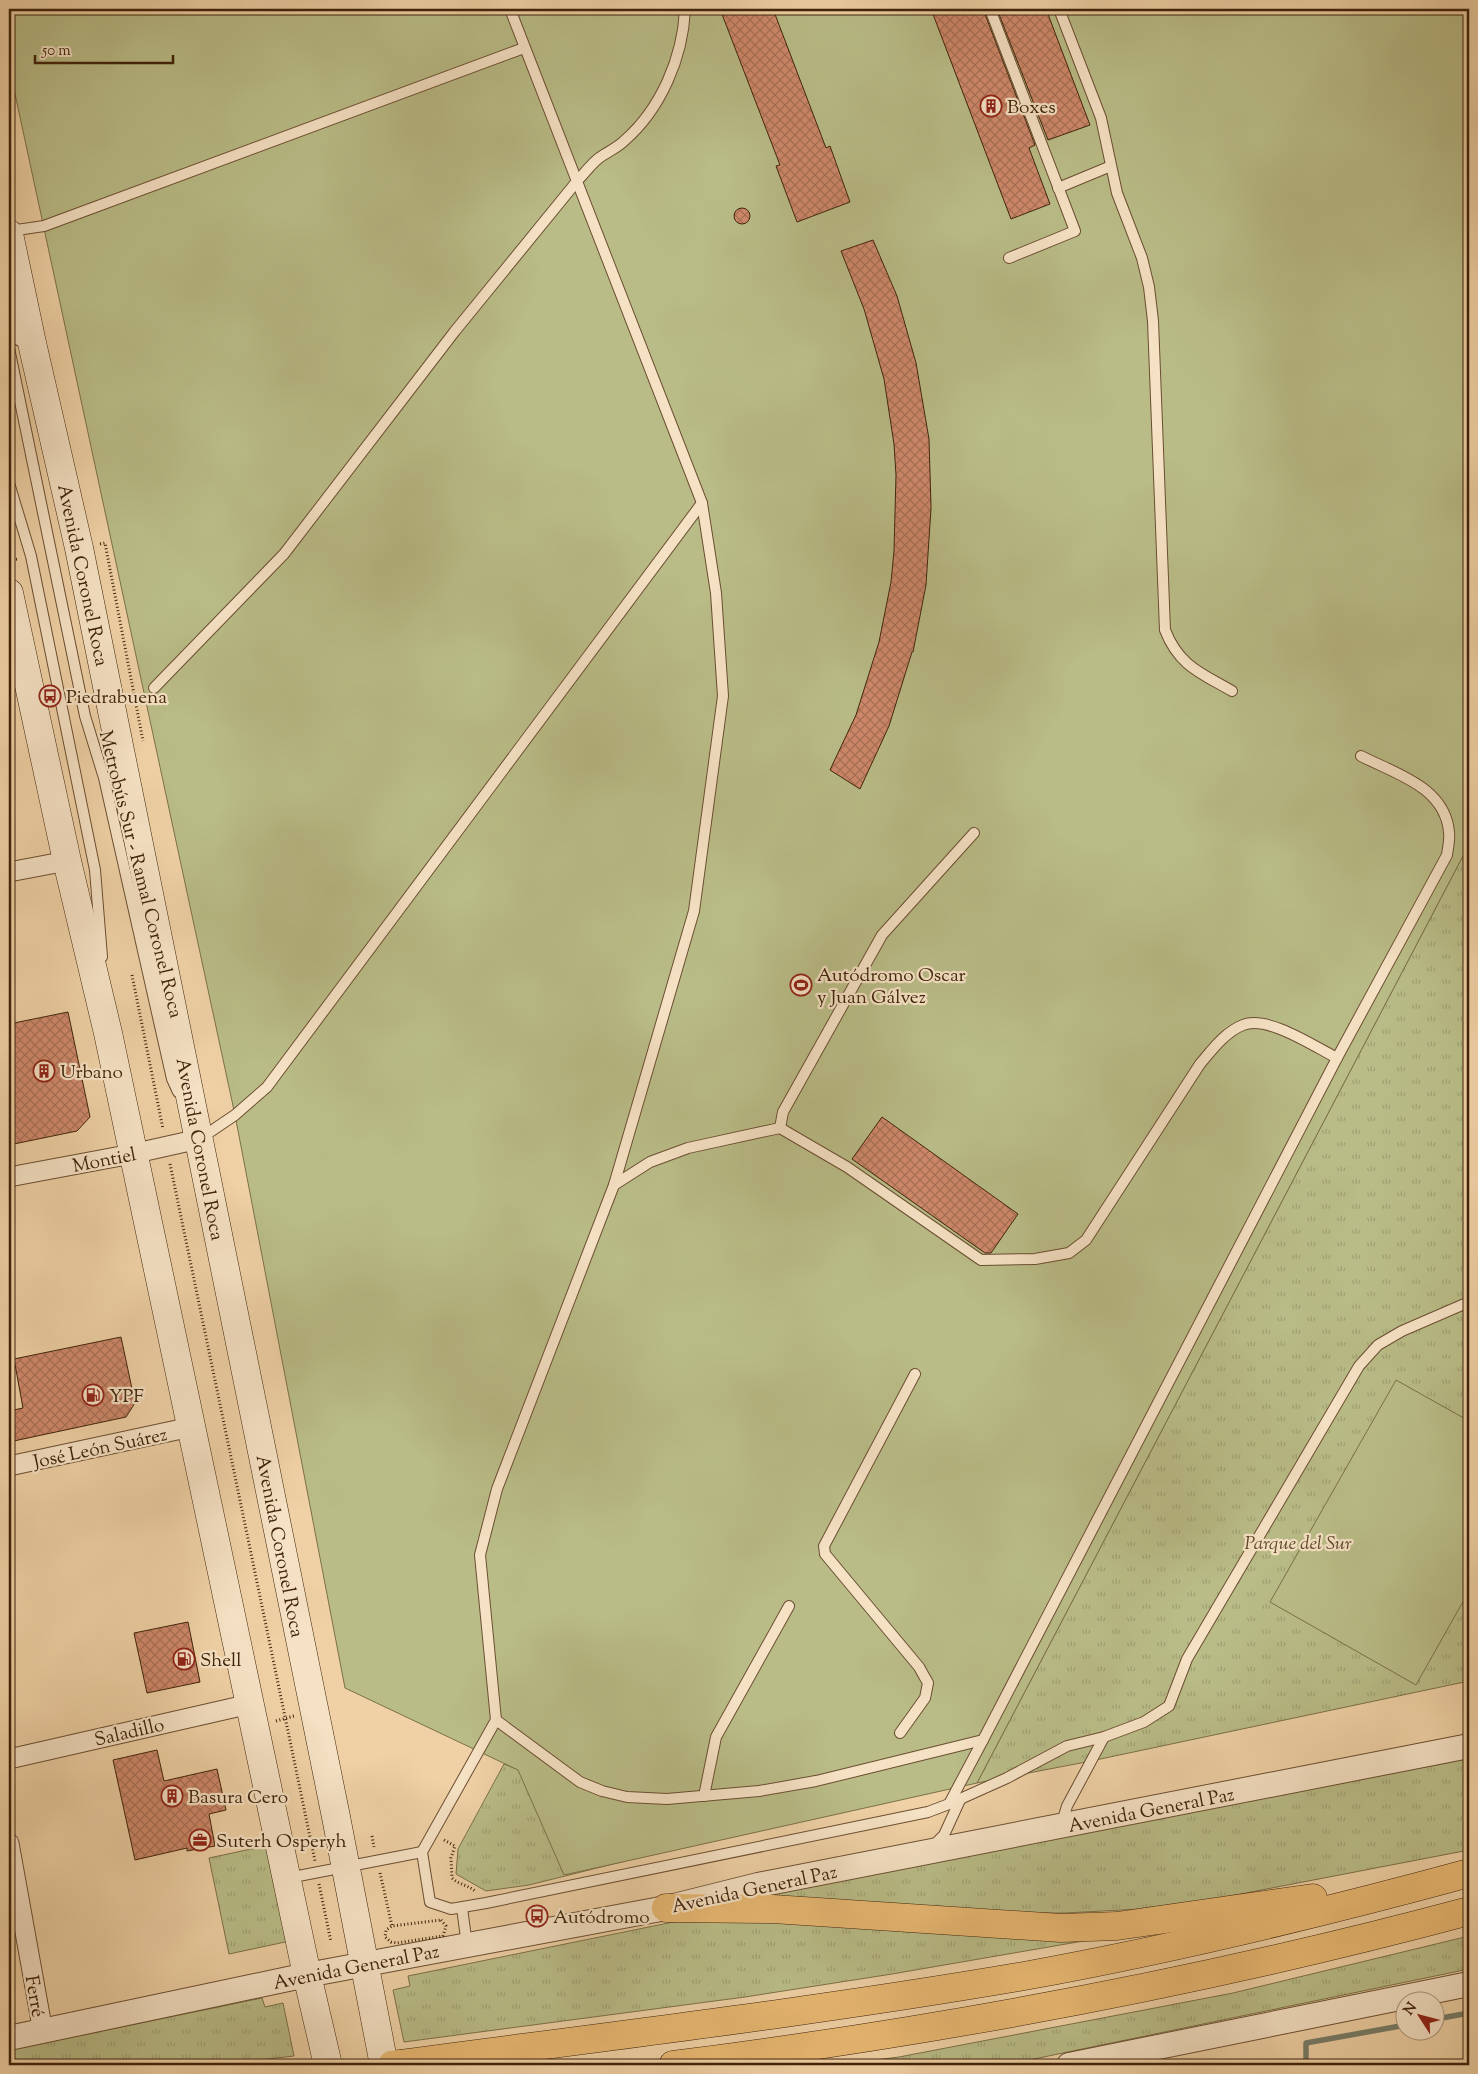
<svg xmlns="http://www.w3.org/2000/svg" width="1478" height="2074" viewBox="0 0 1478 2074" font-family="'Sorts Mill Goudy',serif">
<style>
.grass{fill:url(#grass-tufts);stroke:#7c7048}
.pitch{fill:#b9bc87;stroke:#7c7048}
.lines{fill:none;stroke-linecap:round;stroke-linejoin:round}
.stream{stroke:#767c68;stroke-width:5.5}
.building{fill:url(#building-cross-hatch);stroke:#3f230a}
.service-casing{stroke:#6b4e31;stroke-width:12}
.minor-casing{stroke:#6b4e31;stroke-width:21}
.tertiary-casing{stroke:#6b4e31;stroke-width:26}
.secondary-casing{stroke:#3f230a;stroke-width:29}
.motorway-casing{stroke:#3f230a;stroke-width:29}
.path{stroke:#3f230a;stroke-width:3;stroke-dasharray:1 2.5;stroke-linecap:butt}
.service{stroke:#f5e1c4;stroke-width:10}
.minor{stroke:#f5e1c4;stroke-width:19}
.tertiary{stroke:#f5e1c4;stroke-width:24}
.secondary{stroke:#f5e1c4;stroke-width:28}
.motorway{stroke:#e8b872;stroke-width:28}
.labels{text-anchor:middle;stroke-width:4.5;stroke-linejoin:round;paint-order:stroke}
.poi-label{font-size:19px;fill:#3f230a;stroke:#f5e1c4;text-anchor:start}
.street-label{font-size:19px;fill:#3f230a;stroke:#f5e1c4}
.park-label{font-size:19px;font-style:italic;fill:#5e4929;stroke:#f5e1c4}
</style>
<defs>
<pattern id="grass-tufts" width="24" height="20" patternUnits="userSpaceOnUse" patternTransform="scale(1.25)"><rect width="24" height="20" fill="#b9bc87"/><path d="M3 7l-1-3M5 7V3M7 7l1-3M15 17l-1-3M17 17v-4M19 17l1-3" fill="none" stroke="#a0a173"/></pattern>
<pattern id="building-cross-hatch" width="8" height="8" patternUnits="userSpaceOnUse" patternTransform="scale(1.25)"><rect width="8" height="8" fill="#cf896b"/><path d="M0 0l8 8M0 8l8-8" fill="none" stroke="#a97056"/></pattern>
</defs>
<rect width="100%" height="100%" fill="#efd1a5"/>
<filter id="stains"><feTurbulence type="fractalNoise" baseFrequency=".004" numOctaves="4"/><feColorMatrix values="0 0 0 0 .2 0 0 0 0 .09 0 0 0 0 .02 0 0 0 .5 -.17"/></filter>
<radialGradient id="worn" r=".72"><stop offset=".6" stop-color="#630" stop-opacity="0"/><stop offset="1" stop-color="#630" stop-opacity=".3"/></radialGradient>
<g class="grass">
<polygon points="1469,821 1469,1681 1091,1761 977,1783 1464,854"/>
<polygon points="1469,1752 1469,1850 1220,1898 1140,1909 1065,1913 1016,1913 751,1898"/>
<polygon points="504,1764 519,1770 645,1856 529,1885 486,1891 456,1874 458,1849"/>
<polygon points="270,1845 290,1941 229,1954 209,1858"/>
<polygon points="693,1918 1095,1939 892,1974 745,1997 404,2042 393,1990 410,1986 408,1976"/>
<polygon points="1469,1936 1469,1969 1005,2065 836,2065 899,2057 1233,1993"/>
<polygon points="262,1998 265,2007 283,2003 294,2056 217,2065 9,2065 9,2050"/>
</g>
<g class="pitch">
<polygon points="9,9 1469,9 1469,821 1464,854 977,1783 564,1875 518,1770 345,1688 235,1115 9,66"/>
<polygon points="1396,1380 1469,1421 1469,1591 1416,1685 1270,1602"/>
</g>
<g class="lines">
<g class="stream">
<polyline points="1436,2019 1469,2013"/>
<polyline points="1306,2065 1306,2043 1406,2025"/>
</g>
</g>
<g class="building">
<polygon points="720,9 773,9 826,148 830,146 850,202 797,222 776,166 780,165"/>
<polygon points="931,9 983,9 1035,145 1029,148 1050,204 1011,219"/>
<polygon points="997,9 1046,9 1090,125 1048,140"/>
<circle cx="742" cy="216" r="8"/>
<polygon points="873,240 897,296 916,363 929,439 931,508 926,585 913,652 912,652 889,726 860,789 830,770 856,715 879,642 891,582 894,551 896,475 894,444 884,379 864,309 841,251"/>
<polygon points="68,1012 90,1117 77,1131 9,1145 9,1024"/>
<polygon points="882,1117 1018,1214 991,1253 985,1253 852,1159"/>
<polygon points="121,1337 135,1403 126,1417 9,1442 9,1411 23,1408 14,1359"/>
<polygon points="188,1622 200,1682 147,1693 134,1633"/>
<polygon points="157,1750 164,1781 217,1769 226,1810 209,1814 215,1846 187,1851 187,1848 135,1860 113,1760"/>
</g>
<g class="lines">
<g class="service-casing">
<g id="service">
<polyline points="510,9 702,503 716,593 723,696 694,911 614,1185 497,1489 480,1555 496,1720 422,1852 430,1902 451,1909 486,1903 928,1812 949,1804 983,1740"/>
<polyline points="990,9 1075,231 1009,258"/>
<path d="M 1059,9 L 1101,118 L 1117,193 L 1142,258 L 1149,287 L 1153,321 L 1165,630 C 1179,666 1201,673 1232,691"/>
<polyline points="1058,188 1111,166"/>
<polyline points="10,231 44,226 524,48"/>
<polyline points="9,348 85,716 104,778 172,1079 178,1092"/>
<polyline points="9,483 31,556 95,870 102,957"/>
<path d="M 154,688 L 284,554 L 455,331 L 578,180 C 585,173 591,164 599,158 C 607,152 617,148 624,141 C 661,109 683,57 685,9"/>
<polyline points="780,1128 783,1112 882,935 974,833"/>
<polyline points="201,1138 235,1115 267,1087 702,503"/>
<path d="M 614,1185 L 650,1162 L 688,1148 L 780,1128 L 847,1167 L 981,1260 L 1035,1259 L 1069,1253 L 1086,1240 L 1200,1064 C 1212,1050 1225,1032 1243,1025 C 1268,1015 1315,1047 1337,1058"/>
<path d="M 496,1720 L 580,1782 L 602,1791 L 627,1797 L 667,1799 L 759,1791 L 816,1781 L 983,1740 L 1337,1058 L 1447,855 C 1448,848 1450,839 1449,832 C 1445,787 1396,774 1361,756"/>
<polyline points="900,1733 925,1698 928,1683 919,1667 825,1554 824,1546 915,1374"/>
<polyline points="704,1796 716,1737 789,1606"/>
<polyline points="949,1804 1007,1778 1067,1746 1104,1737 1144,1722 1169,1706 1187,1659 1359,1366 1378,1345 1402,1331 1469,1302"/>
<polyline points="1061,1826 1067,1806 1104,1737"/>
<polyline points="933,1846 944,1835 960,1800"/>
<polyline points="288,1878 422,1852"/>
<polyline points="462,1908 467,1945"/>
</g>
</g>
<g class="minor-casing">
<g id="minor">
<polyline points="9,329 32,343"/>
<polyline points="9,872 67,861"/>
<polyline points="9,1177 132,1154 199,1139"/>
<polyline points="9,1466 191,1427"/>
<polyline points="9,1759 250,1704"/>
<polyline points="9,1843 43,2032"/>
</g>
</g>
<g class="tertiary-casing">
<g id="tertiary">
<polyline points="9,2038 307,1975 666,1908 758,1885 1469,1746"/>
<polyline points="1069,2065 1469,1984"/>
</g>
</g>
<g class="secondary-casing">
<g id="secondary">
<polyline points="9,234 32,343 79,548 336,1817 384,2065"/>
<polyline points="9,593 67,861 108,1033 307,1975 328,2065"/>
</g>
</g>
<g class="motorway-casing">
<g id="motorway">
<polyline points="666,1908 773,1909 1061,1928 1117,1926 1313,1898"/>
<path d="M 392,2065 C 603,2037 814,2012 1024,1976 C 1174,1949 1322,1913 1469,1873"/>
<path d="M 673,2065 C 941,2031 1208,1981 1469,1911"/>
</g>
</g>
<g class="path">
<polyline points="100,544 105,543 143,741"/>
<polyline points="9,560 18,559"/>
<polyline points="132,975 163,1129"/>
<polyline points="170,1164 315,1861"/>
<polyline points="276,1721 294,1716"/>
<polyline points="372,1836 374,1847"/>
<path d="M 444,1840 L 455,1846 L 451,1858 L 452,1878 C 459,1885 469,1885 476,1892"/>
<polyline points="380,1873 392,1926"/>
<polyline points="319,1884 331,1942"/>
<polygon points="441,1920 446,1926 443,1936 397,1943 391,1942 385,1937 386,1930 392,1926"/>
</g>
<use href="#service" class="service"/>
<use href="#minor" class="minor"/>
<use href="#tertiary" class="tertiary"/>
<use href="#secondary" class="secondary"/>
<use href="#motorway" class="motorway"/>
</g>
<defs>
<g id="building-ring" transform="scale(1.125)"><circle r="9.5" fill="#f5e1c4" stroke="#8f2418" stroke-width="1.5"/><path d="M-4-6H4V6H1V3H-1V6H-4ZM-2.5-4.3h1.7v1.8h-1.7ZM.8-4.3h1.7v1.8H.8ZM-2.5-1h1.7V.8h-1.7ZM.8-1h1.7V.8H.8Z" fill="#8f2418"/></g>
<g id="bus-ring" transform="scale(1.125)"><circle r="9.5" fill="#f5e1c4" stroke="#8f2418" stroke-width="1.5"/><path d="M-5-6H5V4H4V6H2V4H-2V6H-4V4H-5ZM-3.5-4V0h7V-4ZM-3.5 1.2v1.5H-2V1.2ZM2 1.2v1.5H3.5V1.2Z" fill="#8f2418"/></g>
<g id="stadium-ring" transform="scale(1.125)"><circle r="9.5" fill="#f5e1c4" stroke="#8f2418" stroke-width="1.5"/><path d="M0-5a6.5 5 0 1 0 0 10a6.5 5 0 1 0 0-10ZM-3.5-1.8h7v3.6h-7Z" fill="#8f2418"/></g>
<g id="fuel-ring" transform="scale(1.125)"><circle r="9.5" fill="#f5e1c4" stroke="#8f2418" stroke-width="1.5"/><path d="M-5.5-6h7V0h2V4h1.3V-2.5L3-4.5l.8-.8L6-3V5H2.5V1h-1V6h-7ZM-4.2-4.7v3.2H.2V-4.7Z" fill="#8f2418"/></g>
<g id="office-ring" transform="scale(1.125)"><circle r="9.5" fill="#f5e1c4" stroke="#8f2418" stroke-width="1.5"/><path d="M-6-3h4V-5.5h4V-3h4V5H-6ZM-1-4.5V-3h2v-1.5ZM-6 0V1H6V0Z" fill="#8f2418"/></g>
</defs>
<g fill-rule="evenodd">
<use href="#building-ring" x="991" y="106"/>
<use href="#bus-ring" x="50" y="696"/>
<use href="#stadium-ring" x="801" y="985"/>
<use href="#building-ring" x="44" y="1071"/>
<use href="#fuel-ring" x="93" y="1395"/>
<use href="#fuel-ring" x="184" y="1659"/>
<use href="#building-ring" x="172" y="1796"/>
<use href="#office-ring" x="200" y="1840"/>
<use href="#bus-ring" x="537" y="1916"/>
</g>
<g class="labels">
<g class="poi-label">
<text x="1007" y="113">Boxes</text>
<text x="66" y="703">Piedrabuena</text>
<text x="817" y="981">Autódromo Oscar<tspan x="817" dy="22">y Juan Gálvez</tspan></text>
<text x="60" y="1078">Urbano</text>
<text x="109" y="1402">YPF</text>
<text x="200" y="1666">Shell</text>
<text x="188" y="1803">Basura Cero</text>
<text x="216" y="1847">Suterh Osperyh</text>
<text x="553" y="1923">Autódromo</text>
</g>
<g class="street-label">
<text transform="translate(84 575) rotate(78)" y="7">Avenida Coronel Roca</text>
<text transform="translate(142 874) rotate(76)" y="7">Metrobús Sur - Ramal Coronel Roca</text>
<text transform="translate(201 1149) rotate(79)" y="7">Avenida Coronel Roca</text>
<text transform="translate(104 1159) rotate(-11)" y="7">Montiel</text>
<text transform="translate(100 1447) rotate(-12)" y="7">José León Suárez</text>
<text transform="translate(281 1546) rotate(79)" y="7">Avenida Coronel Roca</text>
<text transform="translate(129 1731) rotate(-13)" y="7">Saladillo</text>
<text transform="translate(1151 1809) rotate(-11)" y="7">Avenida General Paz</text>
<text transform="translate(754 1888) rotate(-12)" y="7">Avenida General Paz</text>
<text transform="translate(356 1966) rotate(-11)" y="7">Avenida General Paz</text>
<text transform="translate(36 1996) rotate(80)" y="7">Ferré</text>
</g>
<g class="park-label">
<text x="1298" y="1549">Parque del Sur</text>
</g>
</g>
<rect width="1478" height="2074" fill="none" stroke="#efd1a5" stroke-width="30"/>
<rect x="10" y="10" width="1458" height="2054" fill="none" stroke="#3f230a" stroke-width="2.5"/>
<rect x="15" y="15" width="1448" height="2044" fill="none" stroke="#3f230a"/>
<g transform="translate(1420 2016) rotate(306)"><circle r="24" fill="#f5e1c4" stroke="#ac957a"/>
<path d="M0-4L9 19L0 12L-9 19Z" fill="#8f2418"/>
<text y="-8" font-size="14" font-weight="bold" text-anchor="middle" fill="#3f230a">N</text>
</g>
<path d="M35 55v8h138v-8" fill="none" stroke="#3f230a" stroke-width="2.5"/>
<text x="42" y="55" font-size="15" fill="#3f230a" stroke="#f5e1c4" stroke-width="4" paint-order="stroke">50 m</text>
<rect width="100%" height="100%" filter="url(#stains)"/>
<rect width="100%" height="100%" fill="url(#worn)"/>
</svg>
